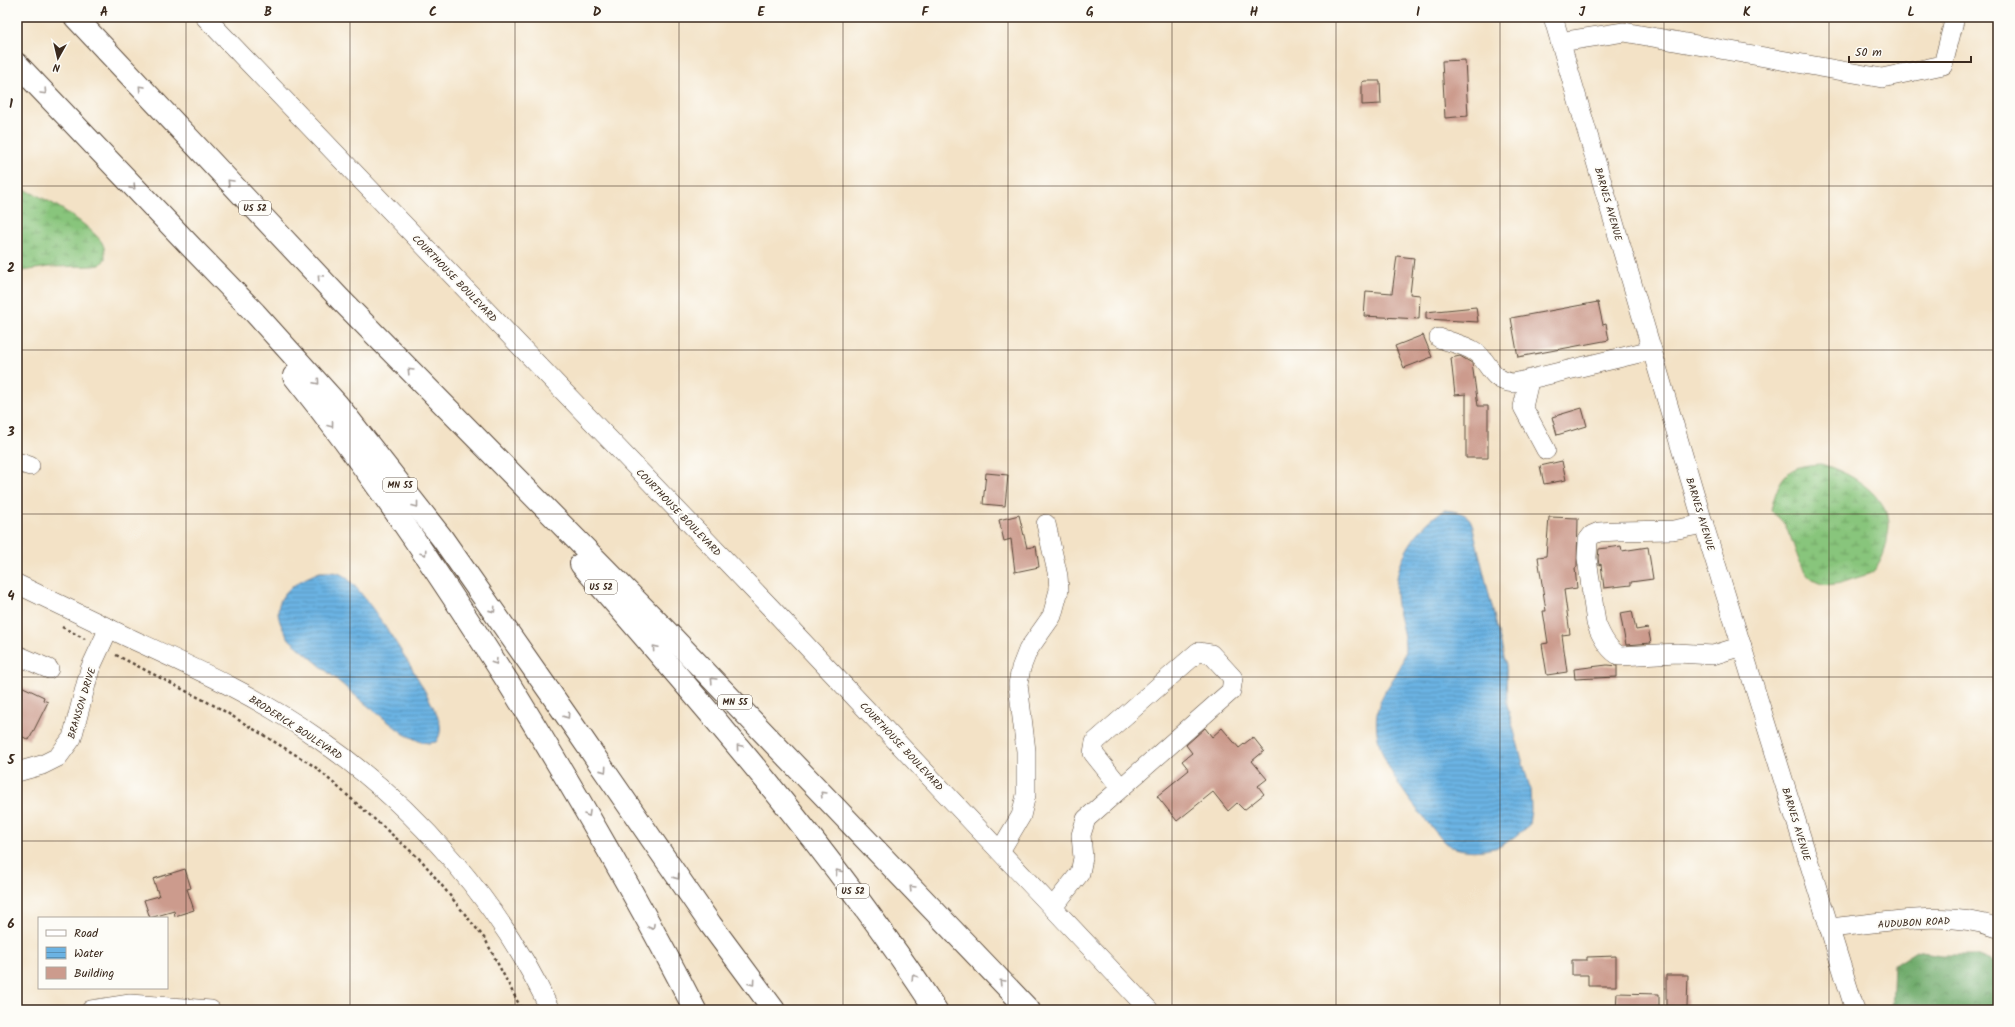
<svg xmlns="http://www.w3.org/2000/svg" width="2015" height="1027" viewBox="0 0 2015 1027" font-family="Kalam,sans-serif">
<style>
.forest{fill:url(#forest-crowns);stroke:#546a44}
.wetland{fill:url(#wetland-marsh);stroke:#62784c}
.water{fill:url(#water-rules);stroke:#536e80}
.building{fill:#cc9b8d}
.lines{fill:none;stroke-linecap:round;stroke-linejoin:round}
.minor-casing{stroke:#574637;stroke-width:20}
.highway-casing{stroke:#574637;stroke-width:24}
.path{stroke:#574637;stroke-width:2.5;stroke-dasharray:3 3;stroke-linecap:butt}
.minor{stroke:#fff;stroke-width:19}
.highway{stroke:#fff;stroke-width:22}
.oneway{stroke:#a79f9a}
.grid{fill:none;stroke:#3b2a1e;stroke-width:1;stroke-opacity:0.55}
.labels{text-anchor:middle;stroke-width:4;stroke-linejoin:round;paint-order:stroke}
.shield{fill:#fdfcf7;stroke:#75695f;stroke-width:1}
.shield-label{font-size:9px;font-weight:bold;fill:#3b2a1e}
.street-label{font-size:10px;fill:#3b2a1e;stroke:#fdfcf7}
.neatline{fill:none;stroke:#3b2a1e;stroke-width:1.5}
.grid-label{font-size:13px;text-anchor:middle;font-weight:bold;fill:#3b2a1e}
</style>
<defs>
<pattern id="forest-crowns" width="20" height="18" patternUnits="userSpaceOnUse"><rect width="20" height="18" fill="#6eaa6b"/><path d="M2 6a3 3 0 1 1 6 0M12 15a3 3 0 1 1 6 0" fill="none" stroke="#5c8b57"/></pattern>
<pattern id="wetland-marsh" width="20" height="14" patternUnits="userSpaceOnUse"><rect width="20" height="14" fill="#88c57b"/><path d="M1 5h8M5 5V1M11 12h8M15 12V8" fill="none" stroke="#70a064"/></pattern>
<pattern id="water-rules" width="6" height="5" patternUnits="userSpaceOnUse"><rect width="6" height="5" fill="#6bb3e3"/><path d="M0 2.5h6" fill="none" stroke="#5992b7"/></pattern>
</defs>
<rect width="100%" height="100%" fill="#fdfcf7"/>
<filter id="ink" filterUnits="userSpaceOnUse"><feTurbulence type="fractalNoise" baseFrequency=".025" numOctaves="2"/><feDisplacementMap in="SourceGraphic" scale="8" xChannelSelector="R" yChannelSelector="G"/><feConvolveMatrix kernelMatrix="1 2 1 2 8 2 1 2 1" color-interpolation-filters="sRGB"/></filter>
<filter id="wash" filterUnits="userSpaceOnUse"><feTurbulence type="fractalNoise" baseFrequency=".012" numOctaves="4" result="noise"/><feDisplacementMap in="SourceGraphic" scale="16" xChannelSelector="R" yChannelSelector="G"/><feGaussianBlur stdDeviation="0.9" result="paint"/><feColorMatrix in="noise" values="0 0 0 0 0 0 0 0 0 0 0 0 0 0 0 0 0 1.4 0 .05"/><feComposite in="paint" operator="in"/></filter>
<g filter="url(#wash)">
<rect width="100%" height="100%" fill="#f3e2c6"/>
<polygon class="forest" points="1916,951 1942,955 1976,955 1998,964 1998,1010 1892,1010 1894,965"/>
<g class="wetland">
<path d="M 17,187 C 42,195 84,220 101,241 C 105,247 105,252 105,259 L 100,265 L 92,266 L 48,267 L 17,272 Z"/>
<path d="M 1821,464 C 1848,472 1875,487 1887,514 C 1891,522 1888,532 1887,541 C 1886,550 1879,568 1871,573 C 1864,576 1855,578 1847,581 C 1835,585 1824,587 1813,580 C 1798,570 1794,540 1785,525 C 1782,520 1775,515 1771,510 C 1779,478 1785,465 1821,464 Z"/>
</g>
<g class="water">
<path d="M 1444,510 C 1453,511 1469,512 1472,524 L 1506,665 L 1507,705 L 1530,789 L 1531,809 L 1529,825 C 1520,832 1508,843 1498,847 C 1482,852 1457,853 1444,842 C 1415,807 1362,751 1380,702 C 1387,684 1405,668 1405,647 C 1404,629 1396,611 1396,593 C 1395,560 1416,528 1444,510 Z"/>
<path d="M 320,572 C 327,572 337,571 344,576 C 364,588 435,700 440,724 C 441,731 440,736 436,742 L 429,743 L 421,742 L 404,734 L 363,702 L 290,640 C 264,605 284,586 320,572 Z"/>
</g>
<g id="blocks">
<g class="building">
<polygon points="1465,60 1468,116 1445,118 1442,61"/>
<polygon points="1365,81 1380,81 1381,104 1362,105 1362,82"/>
<polygon points="1397,256 1414,258 1410,294 1420,295 1419,319 1364,316 1366,291 1392,293"/>
<polygon points="1598,302 1603,325 1606,324 1609,340 1518,357 1511,318"/>
<polygon points="1476,307 1478,322 1426,319 1426,312"/>
<polygon points="1423,335 1432,357 1404,368 1395,346"/>
<polygon points="1460,356 1472,363 1478,406 1488,406 1488,458 1466,458 1466,394 1455,395 1451,358"/>
<polygon points="1582,408 1587,426 1557,435 1552,417"/>
<polygon points="1562,461 1566,480 1544,484 1540,466"/>
<polygon points="986,473 1008,475 1005,506 983,504"/>
<polygon points="1019,515 1027,548 1036,546 1039,567 1015,572 1011,539 1004,541 999,520"/>
<polygon points="1549,517 1578,518 1577,567 1575,568 1577,588 1564,590 1570,634 1562,635 1567,672 1547,675 1542,644 1548,643 1543,611 1546,611 1538,557 1546,556"/>
<polygon points="1621,546 1622,551 1648,547 1653,579 1631,582 1631,585 1604,588 1601,564 1599,565 1598,558 1599,549"/>
<polygon points="1632,611 1636,630 1648,628 1651,643 1626,645 1620,613"/>
<polygon points="1607,665 1617,666 1617,677 1575,679 1574,669"/>
<polygon points="17,684 44,697 43,700 48,702 29,740 17,734"/>
<polygon points="1205,728 1212,737 1222,728 1239,748 1253,737 1264,751 1252,761 1267,779 1258,786 1264,794 1244,810 1237,803 1228,811 1213,792 1177,821 1157,796 1189,770 1182,761 1192,753 1186,745"/>
<polygon points="185,869 191,888 187,889 194,910 175,916 174,911 150,918 144,900 159,896 153,879"/>
<polygon points="1616,956 1616,986 1588,986 1588,975 1572,975 1572,960 1587,960 1587,957"/>
<polygon points="1666,975 1688,975 1687,1007 1666,1006"/>
<polygon points="1617,993 1659,994 1659,1010 1616,1010"/>
</g>
</g>
</g>
<g filter="url(#ink)">
<use href="#blocks" fill-opacity="0" stroke="#574637" stroke-width="1"/>
<g class="lines">
<g class="minor-casing">
<g id="minor">
<polyline points="205,17 770,607 1149,1010"/>
<polyline points="1553,17 1702,519 1855,1010"/>
<polyline points="1560,42 1624,32 1882,78 1943,65 1955,17"/>
<path d="M 1439,338 C 1450,342 1465,345 1474,351 C 1491,362 1489,381 1514,383 L 1652,350"/>
<polyline points="1529,381 1523,407 1546,450"/>
<polyline points="17,462 30,466"/>
<path d="M 1704,524 L 1673,530 L 1618,531 L 1599,532 L 1592,535 L 1588,540 L 1587,558 L 1596,623 C 1601,636 1608,650 1620,656 L 1677,653 L 1713,655 L 1742,646"/>
<path d="M 17,584 C 53,601 89,619 125,636 C 192,667 260,697 320,740 C 414,805 502,905 550,1010"/>
<polyline points="17,655 49,669"/>
<polyline points="17,772 42,765 58,757 72,738 90,669 109,628"/>
<polyline points="1000,851 1021,816 1026,795 1026,751 1018,684 1021,668 1028,650 1052,616 1059,590 1058,576 1046,524"/>
<polyline points="1053,907 1080,873 1083,858 1081,835 1086,819 1231,691 1233,678 1211,654 1198,652 1095,742 1093,753 1121,788"/>
<path d="M 1829,928 C 1884,923 1945,909 1998,928"/>
<polyline points="91,1010 130,1004 211,1010"/>
</g>
</g>
<g class="highway-casing">
<g id="highway">
<polyline points="75,17 340,299 672,637 1029,1010"/>
<polyline points="17,64 195,251 255,313 337,404 442,538 575,728 711,925 774,1010"/>
<path d="M 294,376 C 372,473 441,577 508,682 C 574,789 638,898 695,1010"/>
<path d="M 581,564 C 706,707 831,850 936,1010"/>
</g>
</g>
<g class="path">
<polyline points="62,627 85,639"/>
<polyline points="116,655 219,708 314,766 422,861 485,939 522,1010"/>
</g>
<use href="#minor" class="minor"/>
<use href="#highway" class="highway"/>
</g>
<defs><path id="oneway-chevron" d="M-2-3.5L2.5 0L-2 3.5" fill="none" stroke-width="1.6" stroke-linecap="round" stroke-linejoin="round"/></defs>
<g class="oneway">
<use href="#oneway-chevron" transform="translate(141 88) rotate(-133)"/>
<use href="#oneway-chevron" transform="translate(44 92) rotate(47)"/>
<use href="#oneway-chevron" transform="translate(230 182) rotate(-133)"/>
<use href="#oneway-chevron" transform="translate(133 187) rotate(47)"/>
<use href="#oneway-chevron" transform="translate(320 277) rotate(-133)"/>
<use href="#oneway-chevron" transform="translate(410 371) rotate(-134)"/>
<use href="#oneway-chevron" transform="translate(317 382) rotate(49)"/>
<use href="#oneway-chevron" transform="translate(331 425) rotate(53)"/>
<use href="#oneway-chevron" transform="translate(416 505) rotate(52)"/>
<use href="#oneway-chevron" transform="translate(424 553) rotate(56)"/>
<use href="#oneway-chevron" transform="translate(493 610) rotate(55)"/>
<use href="#oneway-chevron" transform="translate(655 648) rotate(-131)"/>
<use href="#oneway-chevron" transform="translate(495 662) rotate(58)"/>
<use href="#oneway-chevron" transform="translate(713 680) rotate(-134)"/>
<use href="#oneway-chevron" transform="translate(567 716) rotate(55)"/>
<use href="#oneway-chevron" transform="translate(739 747) rotate(-130)"/>
<use href="#oneway-chevron" transform="translate(604 770) rotate(55)"/>
<use href="#oneway-chevron" transform="translate(823 794) rotate(-134)"/>
<use href="#oneway-chevron" transform="translate(588 814) rotate(60)"/>
<use href="#oneway-chevron" transform="translate(838 872) rotate(-127)"/>
<use href="#oneway-chevron" transform="translate(677 877) rotate(55)"/>
<use href="#oneway-chevron" transform="translate(912 888) rotate(-134)"/>
<use href="#oneway-chevron" transform="translate(652 927) rotate(61)"/>
<use href="#oneway-chevron" transform="translate(914 977) rotate(-123)"/>
<use href="#oneway-chevron" transform="translate(1002 982) rotate(-134)"/>
<use href="#oneway-chevron" transform="translate(752 983) rotate(54)"/>
</g>
</g>
<path class="grid" d="M 186,17 L 186,1010M 350,17 L 350,1010M 515,17 L 515,1010M 679,17 L 679,1010M 843,17 L 843,1010M 1008,17 L 1008,1010M 1172,17 L 1172,1010M 1336,17 L 1336,1010M 1500,17 L 1500,1010M 1664,17 L 1664,1010M 1829,17 L 1829,1010M 17,186 L 1998,186M 17,350 L 1998,350M 17,514 L 1998,514M 17,677 L 1998,677M 17,841 L 1998,841"/>
<g class="labels">
<g class="shield">
<rect x="239" y="201" width="32" height="14" rx="3"/>
<rect x="383" y="478" width="34" height="14" rx="3"/>
<rect x="585" y="580" width="32" height="14" rx="3"/>
<rect x="718" y="695" width="34" height="14" rx="3"/>
<rect x="837" y="884" width="32" height="14" rx="3"/>
</g>
<g class="shield-label">
<text x="255" y="211">US 52</text>
<text x="400" y="488">MN 55</text>
<text x="601" y="590">US 52</text>
<text x="735" y="705">MN 55</text>
<text x="853" y="894">US 52</text>
</g>
<g class="street-label">
<text transform="translate(1609 204) rotate(74)" y="4">BARNES AVENUE</text>
<text transform="translate(455 278) rotate(46)" y="4">COURTHOUSE BOULEVARD</text>
<text transform="translate(679 512) rotate(46)" y="4">COURTHOUSE BOULEVARD</text>
<text transform="translate(1701 514) rotate(73)" y="4">BARNES AVENUE</text>
<text transform="translate(81 703) rotate(-73)" y="4">BRANSON DRIVE</text>
<text transform="translate(296 727) rotate(33)" y="4">BRODERICK BOULEVARD</text>
<text transform="translate(902 746) rotate(47)" y="4">COURTHOUSE BOULEVARD</text>
<text transform="translate(1797 824) rotate(73)" y="4">BARNES AVENUE</text>
<text transform="translate(1914 922) rotate(-3)" y="4">AUDUBON ROAD</text>
</g>
</g>
<rect width="2015" height="1027" fill="none" stroke="#fdfcf7" stroke-width="44"/>
<rect x="38" y="917" width="130" height="72" fill="#fdfcf7" stroke="#afa8a0"/>
<rect x="46" y="930" width="20" height="6" fill="#ffffff" stroke="#afa8a0"/>
<text x="74" y="937" font-size="12" fill="#3b2a1e">Road</text>
<rect x="46" y="947" width="20" height="12" fill="url(#water-rules)" stroke="#afa8a0"/>
<text x="74" y="957" font-size="12" fill="#3b2a1e">Water</text>
<rect x="46" y="967" width="20" height="12" fill="#cc9b8d" stroke="#afa8a0"/>
<text x="74" y="977" font-size="12" fill="#3b2a1e">Building</text>
<g transform="translate(58 58) rotate(188)" stroke="#fdfcf7" stroke-width="3" paint-order="stroke">
<path d="M0-3L7 15L0 10L-7 15Z" fill="#3b2a1e"/>
<text y="-6" font-size="11" font-weight="bold" text-anchor="middle" fill="#3b2a1e">N</text>
</g>
<path d="M1849 56v6h122v-6" fill="none" stroke="#3b2a1e" stroke-width="2"/>
<text x="1855" y="56" font-size="12" fill="#3b2a1e" stroke="#fdfcf7" stroke-width="3" paint-order="stroke">50 m</text>
<rect x="22" y="22" width="1971" height="983" class="neatline"/>
<g class="grid-label">
<text x="104" y="16">A</text>
<text x="268" y="16">B</text>
<text x="433" y="16">C</text>
<text x="597" y="16">D</text>
<text x="761" y="16">E</text>
<text x="925" y="16">F</text>
<text x="1090" y="16">G</text>
<text x="1254" y="16">H</text>
<text x="1418" y="16">I</text>
<text x="1582" y="16">J</text>
<text x="1747" y="16">K</text>
<text x="1911" y="16">L</text>
<text x="11" y="108">1</text>
<text x="11" y="272">2</text>
<text x="11" y="436">3</text>
<text x="11" y="600">4</text>
<text x="11" y="764">5</text>
<text x="11" y="928">6</text>
</g>
</svg>
